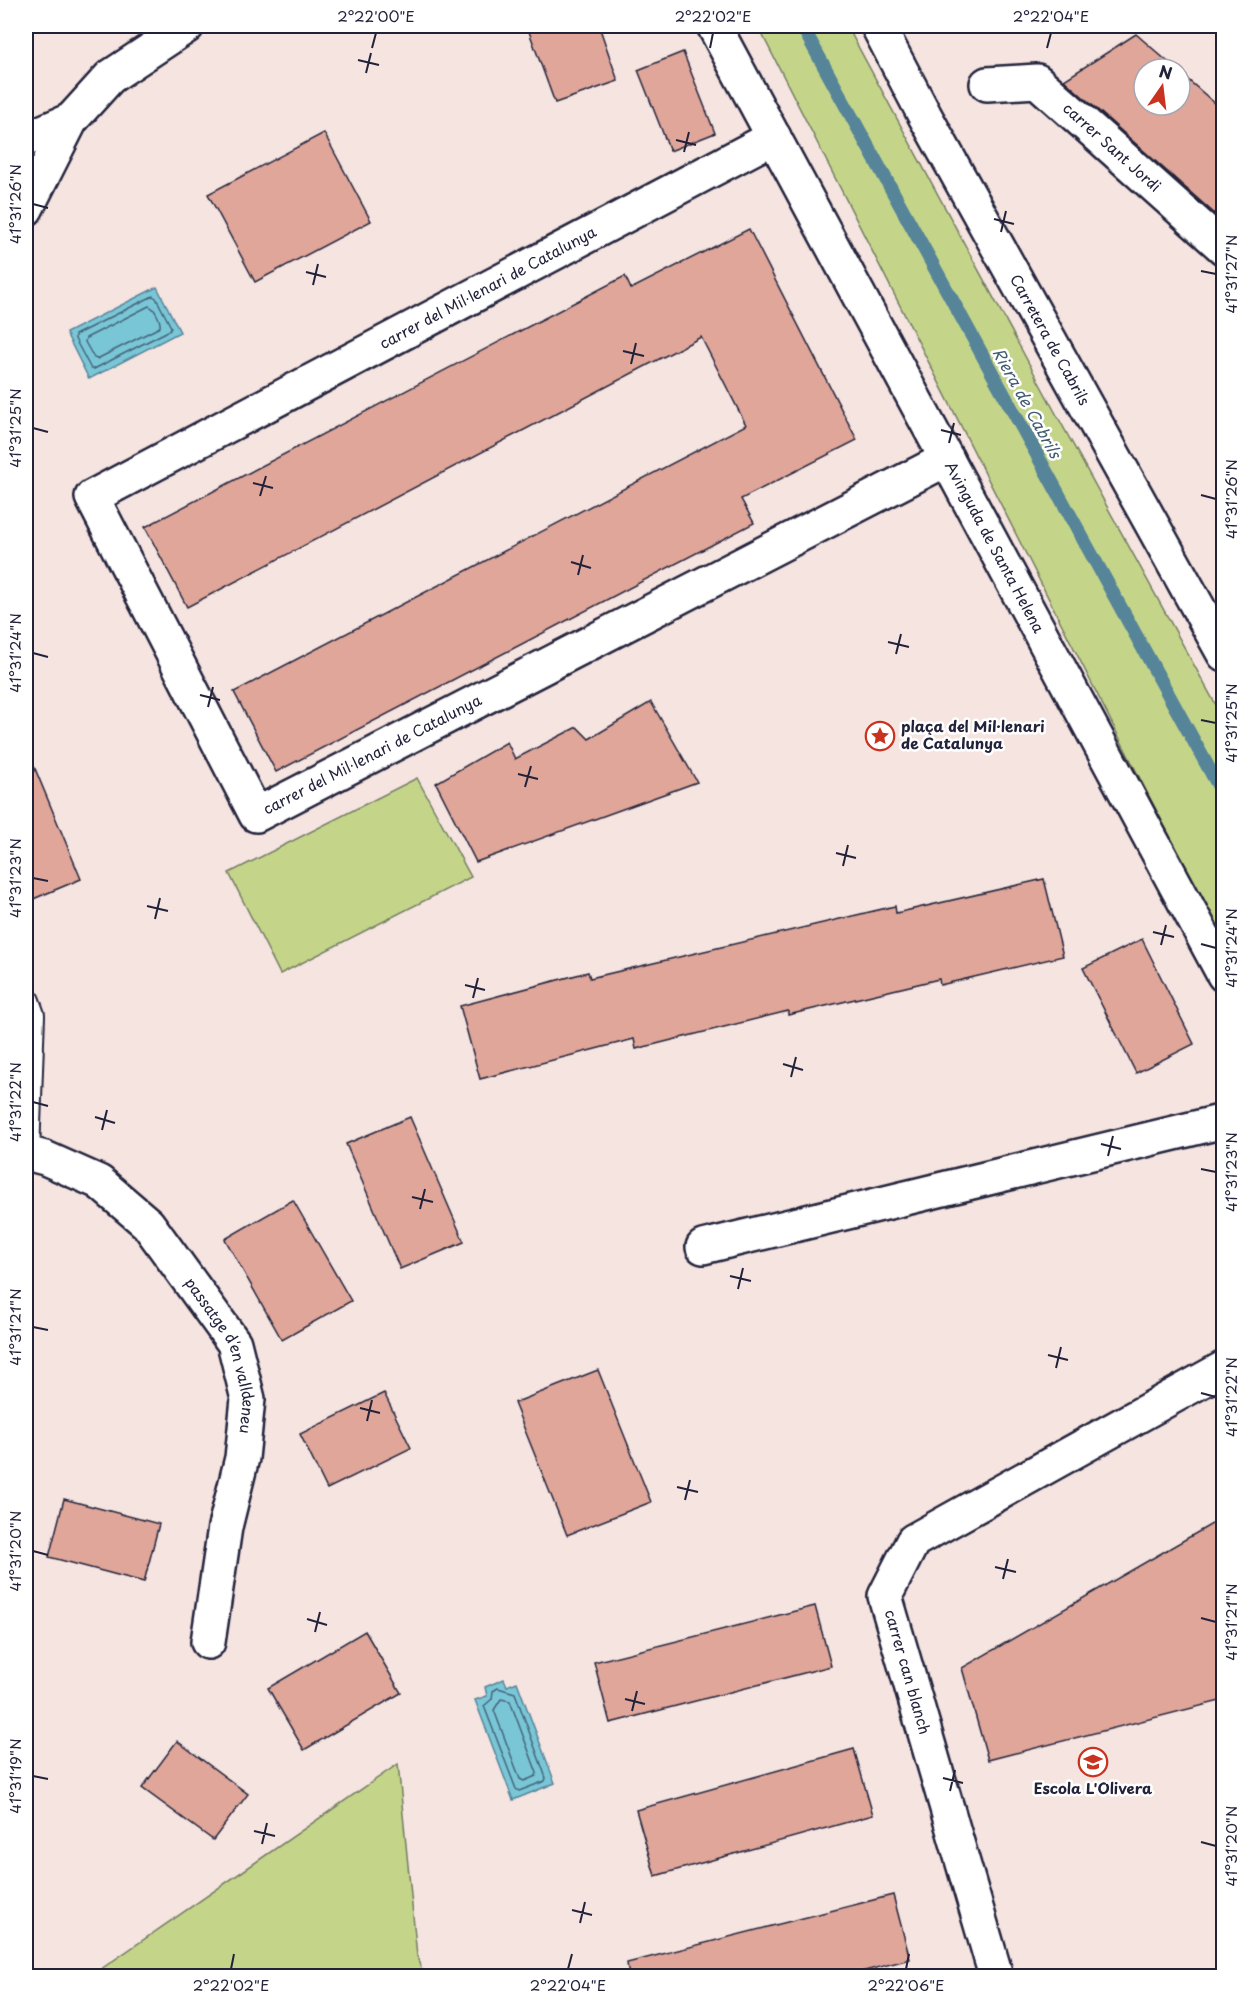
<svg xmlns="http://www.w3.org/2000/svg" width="1249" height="2002" viewBox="0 0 1249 2002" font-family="'Playpen Sans',sans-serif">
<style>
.green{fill:#c4d58a;stroke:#737c62;stroke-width:1.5}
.water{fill:#79c6d7;stroke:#568499;stroke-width:1.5}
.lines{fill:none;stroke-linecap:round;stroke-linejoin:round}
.shore{stroke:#456479;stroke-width:1.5}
.stream{stroke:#568499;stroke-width:14}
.building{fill:#dfa699;stroke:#22223b;stroke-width:1.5}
.lane-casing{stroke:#22223b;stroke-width:30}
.street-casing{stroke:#22223b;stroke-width:38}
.secondary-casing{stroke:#22223b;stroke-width:38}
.lane{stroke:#fff;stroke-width:26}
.street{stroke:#fff;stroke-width:33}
.secondary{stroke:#fff;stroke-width:33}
.ticks{fill:none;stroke:#22223b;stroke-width:2}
.labels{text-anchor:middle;stroke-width:5;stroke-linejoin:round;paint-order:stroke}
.street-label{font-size:15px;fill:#22223b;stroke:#fff}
.poi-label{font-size:15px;font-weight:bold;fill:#22223b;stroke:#fff;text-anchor:start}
.water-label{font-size:16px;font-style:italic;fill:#405b72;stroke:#fff}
.neatline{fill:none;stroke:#22223b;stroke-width:2}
.ticks-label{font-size:15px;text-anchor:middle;fill:#22223b}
</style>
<rect width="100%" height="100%" fill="#f5e4e0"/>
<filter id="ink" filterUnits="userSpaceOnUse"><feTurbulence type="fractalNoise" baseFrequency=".0167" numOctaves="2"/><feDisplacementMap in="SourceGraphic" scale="12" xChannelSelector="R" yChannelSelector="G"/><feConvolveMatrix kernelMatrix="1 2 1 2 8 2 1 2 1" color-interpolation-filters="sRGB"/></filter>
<g filter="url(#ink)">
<g class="green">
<polygon points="758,26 847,26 1054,410 1223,718 1223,942"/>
<polygon points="417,778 471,877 280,974 229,873"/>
<polygon points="398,1764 417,1956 423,1976 91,1976"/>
</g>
<g class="water">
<polygon points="157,287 180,332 89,379 66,333"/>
<polygon points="504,1679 507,1686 517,1682 555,1783 513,1800 475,1700 487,1696 485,1687"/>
</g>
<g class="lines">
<g class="shore">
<polygon points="153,296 156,298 171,327 170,330 94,369 91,369 75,339 75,335"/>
<path d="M 149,306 C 155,308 161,321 160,327 L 97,359 L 94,358 L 85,342 L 86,338 Z"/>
<polygon points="498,1688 515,1693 546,1778 545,1781 519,1791 516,1789 484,1706 492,1699 493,1691"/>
<polygon points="501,1699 510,1701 537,1773 536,1776 524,1781 520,1779 494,1710"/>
</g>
<polyline class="stream" points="802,26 1224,796"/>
</g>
<g class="building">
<polygon points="527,26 599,26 618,81 555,103"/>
<polygon points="1136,34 1176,69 1144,69 1144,105 1180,105 1180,73 1224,111 1224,222 1064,80"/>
<polygon points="683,52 715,133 670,151 638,70"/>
<polygon points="324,133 371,221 255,282 208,194"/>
<polygon points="749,229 857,440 741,499 754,523 276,772 234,692 746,425 701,337 187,607 145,527 625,276 631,289"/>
<polygon points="651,702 697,782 476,862 436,783 507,742 515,759 577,727 589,739"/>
<polygon points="26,747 81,879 26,902"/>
<polygon points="1044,879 1063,956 940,985 939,979 788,1015 788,1011 636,1049 634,1039 480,1079 460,1006 588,972 590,978 895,906 896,913"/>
<polygon points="1142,939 1194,1044 1136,1073 1083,968"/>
<polygon points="410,1117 464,1242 400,1269 346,1144"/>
<polygon points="293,1200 351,1301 282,1340 225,1239"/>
<polygon points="598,1370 651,1502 567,1535 514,1403"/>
<polygon points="384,1393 411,1448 327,1489 300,1434"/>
<polygon points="64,1499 159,1524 144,1582 49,1557"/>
<polygon points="1224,1517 1224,1700 988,1760 962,1668"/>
<polygon points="815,1606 831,1666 610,1723 594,1662"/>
<polygon points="365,1631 401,1693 304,1750 268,1688"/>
<polygon points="177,1741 248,1794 213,1840 142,1788"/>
<polygon points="854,1749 873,1815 655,1876 636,1810"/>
<polygon points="893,1895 910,1959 842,1977 629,1977 627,1963"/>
</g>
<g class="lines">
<g class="lane-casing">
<polyline id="lane" points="26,1001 31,1015 26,1153"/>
</g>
<g class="street-casing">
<g id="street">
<path id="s1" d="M 714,26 L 1224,975"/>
<path id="s2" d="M 987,84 L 1037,81 L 1224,248"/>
<path id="s3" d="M 774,137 L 92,497 L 256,815 L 947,459"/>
<polyline points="26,139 71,120"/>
<path id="s4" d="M 26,1153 L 45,1158 L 99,1182 L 148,1224 L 234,1343 L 248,1399 L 242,1458 L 225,1527 L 208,1642"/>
<polyline points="703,1247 1224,1121"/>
<polyline points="996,1976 885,1596 913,1541 1224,1368"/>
</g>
</g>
<g class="secondary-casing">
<g id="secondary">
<path id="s5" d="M 878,26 L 925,116 L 1224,654"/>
<polyline points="26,209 71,120 110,77 187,26"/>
</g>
</g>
<use href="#lane" class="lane"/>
<use href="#street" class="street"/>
<use href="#secondary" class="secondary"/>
</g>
</g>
<path class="ticks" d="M 372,48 L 376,33M 710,48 L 713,33M 1047,48 L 1051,33M 358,60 L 379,65M 366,73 L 371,53M 676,140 L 696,145M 684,152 L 689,132M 33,204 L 48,208M 994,219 L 1014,224M 1001,232 L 1006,211M 1201,271 L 1216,274M 306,272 L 326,277M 313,285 L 318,264M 623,351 L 644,356M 631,364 L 636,343M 33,428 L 48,432M 941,430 L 961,435M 949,443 L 954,423M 253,483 L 273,488M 1201,495 L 1216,499M 260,496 L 266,476M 571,562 L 591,568M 578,575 L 583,555M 888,642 L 909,647M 33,653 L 48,657M 896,654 L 901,634M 200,695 L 220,700M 208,707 L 213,687M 1201,720 L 1216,723M 518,774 L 538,779M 525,787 L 531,766M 836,853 L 856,858M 843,866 L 848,845M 33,878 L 48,881M 147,906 L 168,911M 155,919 L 160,898M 1153,932 L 1174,937M 1201,944 L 1216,948M 1161,945 L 1166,925M 465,985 L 485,990M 473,998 L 478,978M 783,1064 L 803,1070M 791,1077 L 796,1057M 33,1102 L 48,1106M 95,1117 L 115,1123M 102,1130 L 107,1110M 1101,1144 L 1121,1149M 1108,1156 L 1113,1136M 1201,1169 L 1216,1172M 412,1197 L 433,1202M 420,1209 L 425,1189M 730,1276 L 751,1281M 738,1289 L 743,1268M 33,1327 L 48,1330M 1048,1355 L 1068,1360M 1056,1368 L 1061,1347M 1201,1393 L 1216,1397M 360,1408 L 380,1413M 367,1421 L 372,1400M 677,1487 L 698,1492M 685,1500 L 690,1480M 33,1551 L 48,1555M 995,1567 L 1016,1572M 1003,1579 L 1008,1559M 1201,1618 L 1216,1622M 307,1619 L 327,1625M 315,1632 L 320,1612M 625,1699 L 645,1704M 632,1711 L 637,1691M 33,1776 L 48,1779M 943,1778 L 963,1783M 950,1791 L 955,1770M 254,1831 L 275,1836M 1201,1842 L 1216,1846M 262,1844 L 267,1823M 572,1910 L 592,1915M 580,1923 L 585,1902M 231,1969 L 234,1954M 568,1969 L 572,1954M 906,1969 L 909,1954"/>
<defs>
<g id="sight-ring" transform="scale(1.5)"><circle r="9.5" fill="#fff" stroke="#c8321e" stroke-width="1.5"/><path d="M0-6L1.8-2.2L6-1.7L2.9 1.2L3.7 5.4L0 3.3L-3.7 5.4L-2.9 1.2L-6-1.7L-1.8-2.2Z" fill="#c8321e"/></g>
<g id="school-ring" transform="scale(1.5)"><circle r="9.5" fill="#fff" stroke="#c8321e" stroke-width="1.5"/><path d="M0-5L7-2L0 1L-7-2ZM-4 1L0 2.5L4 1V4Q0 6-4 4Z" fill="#c8321e"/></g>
</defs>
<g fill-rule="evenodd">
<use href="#sight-ring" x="880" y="736"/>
<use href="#school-ring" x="1093" y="1762"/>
</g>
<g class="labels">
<g class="street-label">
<text dy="5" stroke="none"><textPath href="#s2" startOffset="150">carrer Sant Jordi</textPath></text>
<text transform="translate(488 288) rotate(-28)" y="5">carrer del Mil·lenari de Catalunya</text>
<text dy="5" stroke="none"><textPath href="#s5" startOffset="358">Carretera de Cabrils</textPath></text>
<text dy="5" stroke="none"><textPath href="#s1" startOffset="592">Avinguda de Santa Helena</textPath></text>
<text dy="5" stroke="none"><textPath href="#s3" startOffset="1260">carrer del Mil·lenari de Catalunya</textPath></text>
<text dy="5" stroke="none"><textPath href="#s4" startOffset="297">passatge d'en valldeneu</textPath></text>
<text transform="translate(907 1672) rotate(74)" y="5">carrer can blanch</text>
</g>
<g class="poi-label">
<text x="901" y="732">plaça del Mil·lenari<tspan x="901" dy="17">de Catalunya</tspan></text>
<text x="1093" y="1794" text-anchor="middle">Escola L'Olivera</text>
</g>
<g class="water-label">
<text transform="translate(1027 403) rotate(61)" y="6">Riera de Cabrils</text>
</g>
</g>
<rect width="1249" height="2002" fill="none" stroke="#fff" stroke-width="66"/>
<g transform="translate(1162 87) rotate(14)"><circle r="28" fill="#ffffff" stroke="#a7a7b1" stroke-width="1.5"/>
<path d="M0-4.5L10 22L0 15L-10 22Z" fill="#c8321e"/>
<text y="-9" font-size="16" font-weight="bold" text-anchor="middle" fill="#22223b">N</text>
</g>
<rect x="33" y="33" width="1183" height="1936" class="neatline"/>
<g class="ticks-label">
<text x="376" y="22">2°22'00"E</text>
<text x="713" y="22">2°22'02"E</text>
<text x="1051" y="22">2°22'04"E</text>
<text transform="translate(16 204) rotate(-90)" y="5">41°31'26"N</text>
<text transform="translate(1232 274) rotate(-90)" y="5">41°31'27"N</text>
<text transform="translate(16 428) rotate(-90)" y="5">41°31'25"N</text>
<text transform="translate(1232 499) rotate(-90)" y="5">41°31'26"N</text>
<text transform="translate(16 653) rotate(-90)" y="5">41°31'24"N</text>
<text transform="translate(1232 723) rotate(-90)" y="5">41°31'25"N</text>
<text transform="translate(16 878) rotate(-90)" y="5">41°31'23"N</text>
<text transform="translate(1232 948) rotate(-90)" y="5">41°31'24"N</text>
<text transform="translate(16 1102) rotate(-90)" y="5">41°31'22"N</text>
<text transform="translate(1232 1172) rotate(-90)" y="5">41°31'23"N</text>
<text transform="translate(16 1327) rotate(-90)" y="5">41°31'21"N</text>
<text transform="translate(1232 1397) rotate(-90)" y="5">41°31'22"N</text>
<text transform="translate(16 1551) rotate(-90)" y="5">41°31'20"N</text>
<text transform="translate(1232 1622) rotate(-90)" y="5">41°31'21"N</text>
<text transform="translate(16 1776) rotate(-90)" y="5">41°31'19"N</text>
<text transform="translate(1232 1846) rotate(-90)" y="5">41°31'20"N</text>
<text x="231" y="1991">2°22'02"E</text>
<text x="568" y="1991">2°22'04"E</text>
<text x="906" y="1991">2°22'06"E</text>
</g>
</svg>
